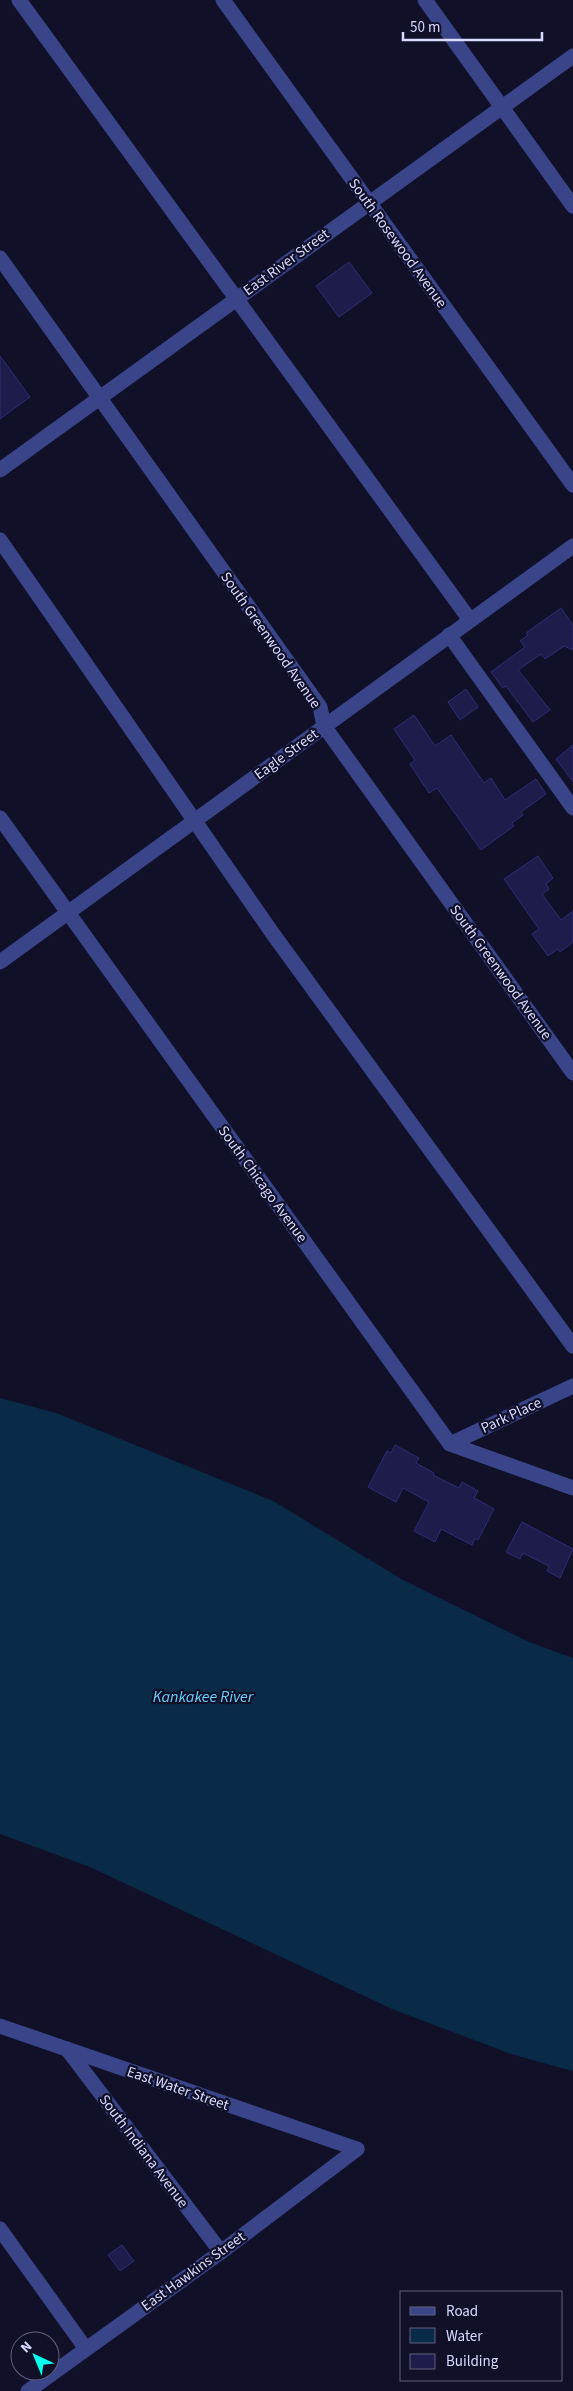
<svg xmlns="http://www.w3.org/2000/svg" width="573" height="2391" viewBox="0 0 573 2391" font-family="'Source Sans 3',sans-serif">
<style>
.water{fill:#0a2b48}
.building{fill:#1d1c4a;stroke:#2f2d77}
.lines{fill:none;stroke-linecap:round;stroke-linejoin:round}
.minor{stroke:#3a4589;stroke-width:15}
.labels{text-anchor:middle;stroke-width:4.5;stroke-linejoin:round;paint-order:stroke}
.street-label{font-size:15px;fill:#d8daff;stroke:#101029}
.water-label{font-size:16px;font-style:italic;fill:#66d2ff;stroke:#101029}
</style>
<rect width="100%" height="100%" fill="#101029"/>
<polygon class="water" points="0,1398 56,1413 273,1501 403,1580 529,1642 573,1658 573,2071 514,2055 392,2009 90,1867 0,1834"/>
<g class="building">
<polygon points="349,262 372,293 339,317 316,286"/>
<polygon points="0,356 30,397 0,419"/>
<polygon points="561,608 573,625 573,650 564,646 545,659 541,654 518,670 550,710 533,722 506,686 503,688 491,672 525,647 520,641 528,635 526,633"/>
<polygon points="466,689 478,707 460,720 448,702"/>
<polygon points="414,715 435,746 451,735 484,783 491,778 505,800 536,779 546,794 521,812 523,815 512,823 514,826 481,850 437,788 429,793 410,764 415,760 394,729"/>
<polygon points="573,745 573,782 556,759"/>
<polygon points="538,856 553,878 546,884 549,889 542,894 561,920 573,911 573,942 560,952 558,949 548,956 532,934 539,929 504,879"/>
<polygon points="395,1445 419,1458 416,1463 434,1473 433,1475 459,1488 462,1482 478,1491 474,1498 494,1509 478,1540 475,1538 472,1545 441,1529 435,1542 414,1531 429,1502 403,1488 396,1502 368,1487 387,1451 391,1453"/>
<polygon points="522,1522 573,1549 560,1578 547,1571 549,1566 523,1553 520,1559 506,1552"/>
<polygon points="122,2245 134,2261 120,2271 108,2255"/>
</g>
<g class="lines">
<g class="minor">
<polyline points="19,0 470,620"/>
<polyline points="223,0 573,485"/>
<polyline points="425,0 573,206"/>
<polyline points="0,258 320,707 324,726 573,1073"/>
<polyline points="0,470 573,56"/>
<polyline points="0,540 273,934 573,1346"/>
<polyline points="449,635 573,808"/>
<polyline points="0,818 450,1444 573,1488"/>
<polyline points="0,962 573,546"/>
<polyline points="450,1444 573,1386"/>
<polyline points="0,2026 357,2149"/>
<polyline points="67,2049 221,2252"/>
<polyline points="0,2229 86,2349"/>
<polyline points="28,2391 221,2252 357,2149"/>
</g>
</g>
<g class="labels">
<g class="street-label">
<text transform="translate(398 243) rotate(54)" y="5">South Rosewood Avenue</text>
<text transform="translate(286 262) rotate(-36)" y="5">East River Street</text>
<text transform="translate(271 640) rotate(55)" y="5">South Greenwood Avenue</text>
<text transform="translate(286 754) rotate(-36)" y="5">Eagle Street</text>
<text transform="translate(501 972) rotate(54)" y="5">South Greenwood Avenue</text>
<text transform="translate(263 1184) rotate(54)" y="5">South Chicago Avenue</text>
<text transform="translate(511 1415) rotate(-25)" y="5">Park Place</text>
<text transform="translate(178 2088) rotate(19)" y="5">East Water Street</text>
<text transform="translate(144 2151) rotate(53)" y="5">South Indiana Avenue</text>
<text transform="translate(193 2271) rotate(-36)" y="5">East Hawkins Street</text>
</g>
<g class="water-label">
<text x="203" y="1702">Kankakee River</text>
</g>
</g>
<rect x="400" y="2291" width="162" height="90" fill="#101029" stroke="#60617f"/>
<rect x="410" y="2307" width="25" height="8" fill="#3a4589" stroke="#60617f"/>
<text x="446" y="2316" font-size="15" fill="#d8daff">Road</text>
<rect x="410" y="2328" width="25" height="15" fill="#0a2b48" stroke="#60617f"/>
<text x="446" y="2341" font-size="15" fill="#d8daff">Water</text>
<rect x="410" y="2354" width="25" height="15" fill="#1d1c4a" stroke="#60617f"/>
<text x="446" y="2366" font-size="15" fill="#d8daff">Building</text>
<g transform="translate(35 2356) rotate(316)"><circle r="24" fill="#101029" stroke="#60617f"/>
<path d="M0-4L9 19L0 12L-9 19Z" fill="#04ffed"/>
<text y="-8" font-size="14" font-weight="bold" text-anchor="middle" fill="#d8daff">N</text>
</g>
<path d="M403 32v8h139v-8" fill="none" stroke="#d8daff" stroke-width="2.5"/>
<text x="410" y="32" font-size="15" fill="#d8daff" stroke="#101029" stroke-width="4" paint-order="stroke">50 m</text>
</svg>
